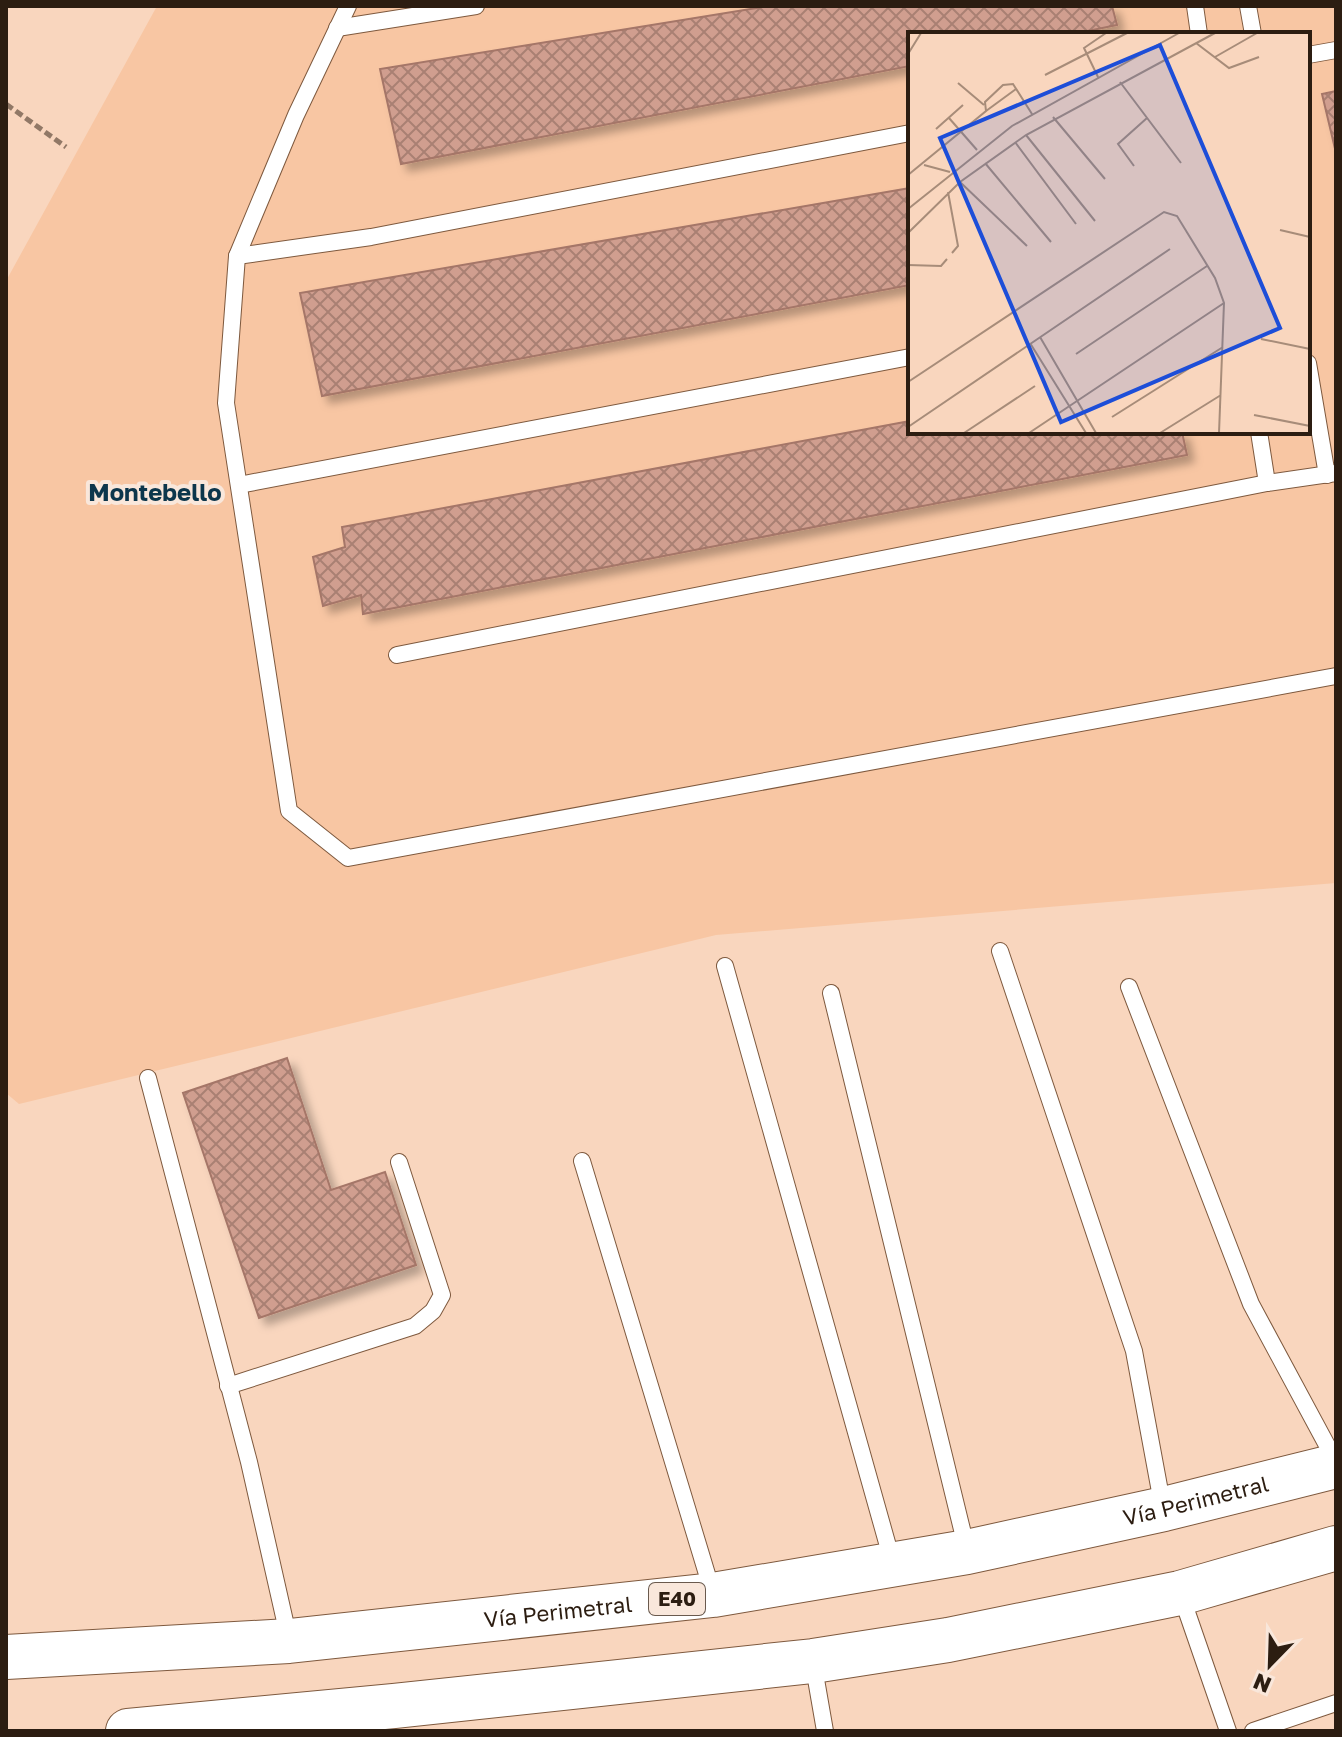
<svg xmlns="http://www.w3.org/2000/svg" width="1342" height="1737" viewBox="0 0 1342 1737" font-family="'Golos Text',sans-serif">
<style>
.built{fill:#f8c6a3;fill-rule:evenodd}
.building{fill:url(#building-cross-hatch);stroke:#a57668;stroke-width:2;filter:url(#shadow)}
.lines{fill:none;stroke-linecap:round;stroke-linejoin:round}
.lane-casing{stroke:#7e593e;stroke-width:18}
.highway-casing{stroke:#7e593e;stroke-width:46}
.path{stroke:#917866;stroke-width:5;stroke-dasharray:8 4;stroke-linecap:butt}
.lane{stroke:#fff;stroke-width:16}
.highway{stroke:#fff;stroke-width:44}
.labels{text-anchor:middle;stroke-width:8;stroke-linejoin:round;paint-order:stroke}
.shield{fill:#f9e7db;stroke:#6a5a4e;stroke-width:2}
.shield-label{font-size:20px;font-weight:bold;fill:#2c1d11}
.street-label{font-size:22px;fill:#2c1d11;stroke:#f9e7db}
.neighbourhood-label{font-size:24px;font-weight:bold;fill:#0c364c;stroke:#f9e7db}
.inset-road{fill:none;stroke:#a78c79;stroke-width:2}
.view{fill:#1d4ed8;fill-opacity:0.15;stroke:#1d4ed8;stroke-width:4}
.inset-edge{fill:none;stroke:#2c1d11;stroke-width:4}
</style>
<defs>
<pattern id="building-cross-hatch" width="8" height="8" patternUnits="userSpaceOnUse" patternTransform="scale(2)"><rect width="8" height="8" fill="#d09e8f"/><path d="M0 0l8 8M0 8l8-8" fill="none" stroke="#a98073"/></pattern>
<filter id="shadow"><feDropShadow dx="7" dy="7" stdDeviation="4" flood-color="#0004"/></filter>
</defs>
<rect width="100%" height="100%" fill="#f9d6be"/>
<path class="built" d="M 157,6 L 1336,6 L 1336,883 L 716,935 L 19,1104 L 6,1093 L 6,281 ZM 910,34 L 1308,34 L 1308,432 L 910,432 Z"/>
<g class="building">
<polygon points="769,6 1112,6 1117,25 1073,34 910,34 910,66 401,164 380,69"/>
<polygon points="1336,91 1336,153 1322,94"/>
<polygon points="910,188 910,285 322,396 300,293"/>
<polygon points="910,421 910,432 1182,432 1187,455 363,614 361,595 323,606 313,557 345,547 342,527"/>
<polygon points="287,1058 331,1190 385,1172 416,1265 259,1318 183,1093"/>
</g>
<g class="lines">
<g class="lane-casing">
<g id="lane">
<polyline points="348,6 296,115 237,256 226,403 289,811 348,858 1336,676"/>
<polyline points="1195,6 1199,34"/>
<polyline points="1248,6 1253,34"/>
<polyline points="337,28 476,6"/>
<polyline points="1308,55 1336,50"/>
<polyline points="237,256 371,237 910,133"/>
<polyline points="1308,363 1327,475"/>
<polyline points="1259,432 1267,483"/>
<polyline points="239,485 910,357"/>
<polyline points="397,655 1267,483 1336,473"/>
<polyline points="1000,951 1134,1351 1163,1508"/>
<polyline points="725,966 893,1564"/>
<polyline points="1129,987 1251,1304 1336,1462"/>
<polyline points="831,993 967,1550"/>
<polyline points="148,1078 249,1462 289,1639"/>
<polyline points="582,1161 713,1594"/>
<polyline points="228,1386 415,1326 433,1311 442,1295 399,1162"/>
<polyline points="1181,1595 1228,1731"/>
<polyline points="813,1662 825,1731"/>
<polyline points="1253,1731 1336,1703"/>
</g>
</g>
<g class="highway-casing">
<g id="highway">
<path id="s1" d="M 6,1657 L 289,1641 L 713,1595 L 967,1552 L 1164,1509 L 1336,1466"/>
<polyline points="128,1731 394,1706 813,1661 948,1640 1180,1593 1336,1548"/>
</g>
</g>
<polyline class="path" points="6,104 66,147"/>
<use href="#lane" class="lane"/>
<use href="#highway" class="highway"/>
</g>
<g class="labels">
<rect class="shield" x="649" y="1583" width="56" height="32" rx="6"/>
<g class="shield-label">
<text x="677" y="1606">E40</text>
</g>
<g class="street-label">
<text dy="8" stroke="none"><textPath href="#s1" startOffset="1202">Vía Perimetral</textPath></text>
<text dy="8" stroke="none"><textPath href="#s1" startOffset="554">Vía Perimetral</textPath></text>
</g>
<g class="neighbourhood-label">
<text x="155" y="501">Montebello</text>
</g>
</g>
<g transform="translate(908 32)">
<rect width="402" height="402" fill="#f9d6be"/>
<path class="inset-road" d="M 288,11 L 321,36 L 351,25M 0,22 L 13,1M 307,25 L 349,1M 137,43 L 219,1M 190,45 L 176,16 L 198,1M 212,50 L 273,131M 50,51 L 76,73M 78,79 L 108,57M 145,85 L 197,147M 41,86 L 69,118M 28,97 L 55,73M 118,103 L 187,189M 107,110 L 168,192M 77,131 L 143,210M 16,133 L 42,140M 226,134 L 210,112 L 239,86M 0,143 L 78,79 L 77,70 L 95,53 L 105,52 L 124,82M 52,150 L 119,214M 40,160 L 50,214 L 44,221M 0,177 L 104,94 L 271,1M 372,198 L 402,205M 0,201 L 52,150 L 118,103 L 307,1M 0,233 L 33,234 L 39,227M 132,305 L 188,401M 353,307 L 402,317M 122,311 L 178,401M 168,322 L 299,234M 0,350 L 256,180 L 269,184 L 307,246 L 316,271 L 311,401M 346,383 L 402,394M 204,385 L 315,315M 0,395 L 262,217M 56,401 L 127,354M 121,401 L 316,271M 252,401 L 313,363"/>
<path class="view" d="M 252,13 L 372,296 L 153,390 L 32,106 Z"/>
<rect width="402" height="402" class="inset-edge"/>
</g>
<rect width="1342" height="1737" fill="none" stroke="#2c1d11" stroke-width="16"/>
<g transform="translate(1270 1665) rotate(203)" stroke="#f9e7db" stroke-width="6" paint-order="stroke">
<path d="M0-6L14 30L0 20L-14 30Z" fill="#2c1d11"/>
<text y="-12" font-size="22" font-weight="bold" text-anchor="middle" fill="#2c1d11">N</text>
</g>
</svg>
